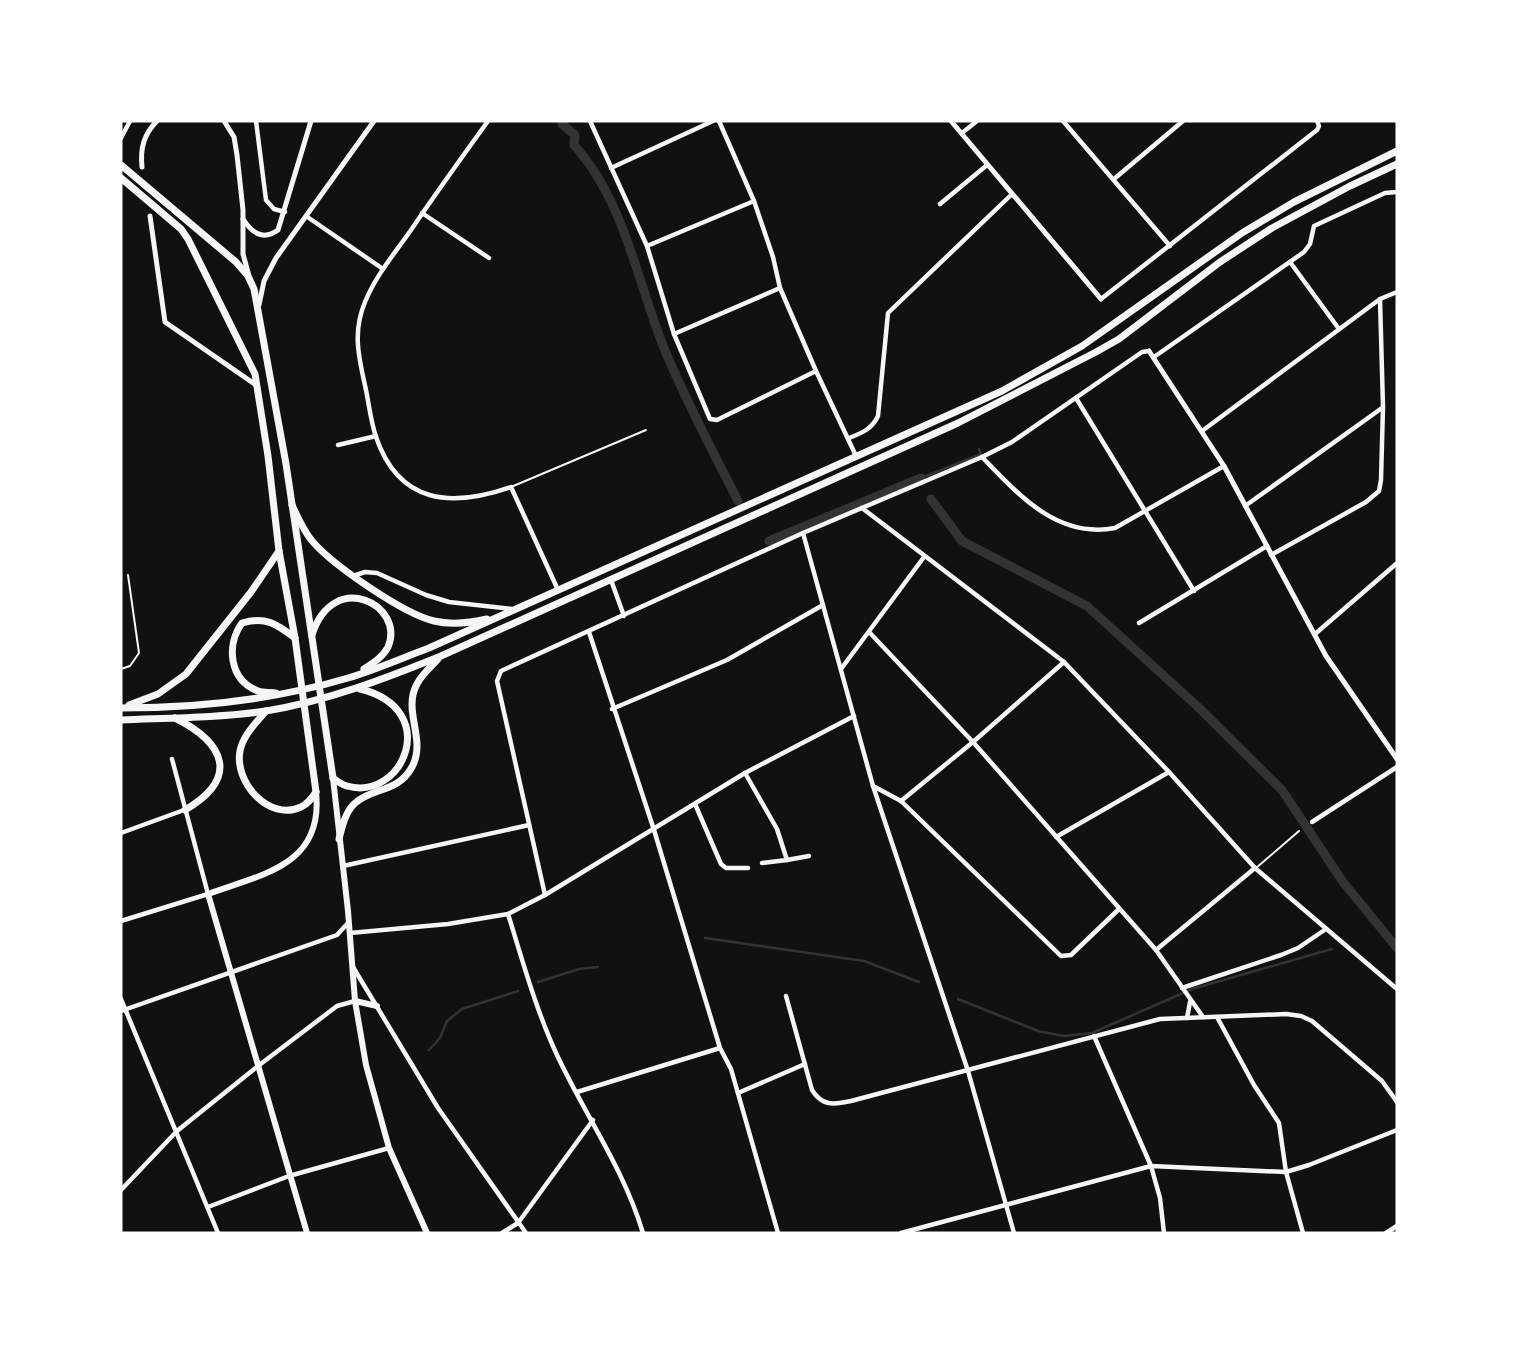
<svg xmlns="http://www.w3.org/2000/svg" width="1518" height="1354" viewBox="0 0 1518 1354" font-family="Helvetica,sans-serif">
<style>
.lines{fill:none;stroke-linecap:round;stroke-linejoin:round}
.stream{stroke:#333;stroke-width:2.5}
.canal{stroke:#333;stroke-width:9}
.service{stroke:#f5f5f5;stroke-width:2}
.minor{stroke:#f5f5f5;stroke-width:4.5}
.tertiary{stroke:#f5f5f5;stroke-width:5}
.secondary{stroke:#f5f5f5;stroke-width:6}
.primary{stroke:#f5f5f5;stroke-width:7}
.trunk{stroke:#f5f5f5;stroke-width:7}
</style>
<rect width="100%" height="100%" fill="#111"/>
<g class="lines">
<g class="stream">
<polyline points="921,478 981,454 979,449"/>
<polyline points="705,938 864,961 919,982"/>
<polyline points="538,982 579,969 598,967"/>
<polyline points="958,999 1038,1031 1064,1036 1092,1033 1192,989 1332,949"/>
<polyline points="429,1050 440,1038 447,1021 462,1009 518,991"/>
</g>
<g class="canal">
<path d="M 562,121 L 562,124 L 575,135 L 574,145 C 626,203 637,283 666,353 C 687,403 713,452 738,501"/>
<polyline points="931,499 962,541 1087,606 1197,706 1282,790 1343,882 1397,948"/>
<polyline points="769,541 921,478 922,481"/>
</g>
<g class="service">
<polyline points="511,487 646,430"/>
<polyline points="121,669 130,666 139,653 128,575"/>
<polyline points="1256,868 1299,831"/>
</g>
<g class="minor">
<polyline points="256,121 266,200 274,209 285,212"/>
<path d="M 488,121 C 462,157 436,193 411,230 C 395,253 376,275 365,302 C 352,333 359,358 366,390 C 369,405 371,422 376,437 C 399,504 451,508 511,487 L 558,590"/>
<polyline points="590,121 647,246 674,334 710,419 717,420 816,371"/>
<polyline points="719,121 754,201 773,257 780,288 816,371 856,456"/>
<polyline points="1063,121 1170,246"/>
<polyline points="962,133 977,121"/>
<polyline points="121,138 130,121"/>
<polyline points="611,168 713,121"/>
<polyline points="1114,179 1183,121"/>
<polyline points="940,204 987,165"/>
<polyline points="422,213 489,258"/>
<polyline points="306,216 383,269"/>
<polyline points="647,246 754,201"/>
<polyline points="1290,262 1339,329"/>
<polyline points="1101,299 1317,130 1319,126 1317,121"/>
<polyline points="674,334 780,288"/>
<polyline points="1154,357 1304,252 1310,244 1314,226 1385,193 1397,192"/>
<polyline points="1076,398 1194,591"/>
<polyline points="1202,431 1380,299 1397,292"/>
<path d="M 849,438 C 862,433 872,429 878,416 L 888,313 L 1011,195"/>
<polyline points="338,445 376,436"/>
<path d="M 982,457 C 1019,495 1057,539 1115,528 L 1224,466"/>
<polyline points="1245,506 1382,408"/>
<polyline points="862,508 1064,662 1169,772 1255,868 1397,989"/>
<polyline points="803,533 873,786 968,1071 1014,1233"/>
<polyline points="1271,555 1366,502 1379,491 1381,480 1383,407 1380,299"/>
<polyline points="353,576 365,572 377,573 426,595 449,602 512,609"/>
<polyline points="611,580 624,616"/>
<polyline points="1139,623 1267,546"/>
<polyline points="589,632 654,830 720,1048 731,1069 778,1233"/>
<polyline points="870,633 973,742 1156,950 1203,1017"/>
<polyline points="1315,634 1396,564"/>
<polyline points="841,669 924,557"/>
<polyline points="612,709 727,660 823,605"/>
<polyline points="745,773 777,829 787,860 762,863"/>
<polyline points="873,786 901,801 1061,956 1071,955 1118,910"/>
<polyline points="901,801 973,742 1064,662"/>
<polyline points="695,804 721,864 726,868 748,868"/>
<polyline points="1312,822 1397,767"/>
<polyline points="121,833 184,810"/>
<polyline points="1056,837 1169,772"/>
<polyline points="787,860 809,856"/>
<polyline points="343,866 529,825"/>
<polyline points="545,895 497,681 501,671 803,533 982,457 1012,442 1142,352 1149,351"/>
<path d="M 508,914 C 523,962 536,1010 557,1055 C 586,1117 623,1167 643,1233"/>
<polyline points="121,921 208,894 172,759"/>
<polyline points="350,933 448,924 508,914 545,895 745,773 854,716"/>
<polyline points="1156,950 1255,868"/>
<polyline points="353,967 438,1108 526,1233"/>
<polyline points="1182,988 1281,955 1298,948 1326,929"/>
<path d="M 786,996 L 812,1090 C 822,1106 833,1105 851,1101 L 1160,1019 L 1286,1014 L 1301,1016 L 1312,1021 L 1382,1081 L 1397,1102"/>
<polyline points="121,999 218,1233"/>
<polyline points="121,1011 337,935 348,923"/>
<polyline points="1217,1017 1254,1085 1279,1123 1286,1172 1303,1233"/>
<polyline points="1187,1018 1190,1002"/>
<polyline points="1094,1036 1151,1166 1160,1198 1164,1233"/>
<polyline points="577,1092 720,1048"/>
<polyline points="738,1093 805,1064"/>
<polyline points="121,1190 177,1131 258,1066 337,1006 355,1001"/>
<polyline points="208,1207 289,1176 389,1148"/>
<polyline points="502,1233 518,1223 593,1120"/>
<polyline points="901,1233 1151,1166 1286,1172 1309,1165 1397,1130"/>
</g>
<g class="tertiary">
<polyline points="224,121 234,137 237,155 243,210 243,254 249,276"/>
<polyline points="951,121 1101,299"/>
<path d="M 142,167 C 140,148 144,134 157,121"/>
<polyline points="150,216 165,322 256,385"/>
<path d="M 243,219 C 252,233 263,241 278,230 L 311,121"/>
<polyline points="259,305 264,281 276,258 374,121"/>
<polyline points="1149,351 1224,466 1326,656 1397,759"/>
<polyline points="1386,1233 1397,1226"/>
</g>
<g class="secondary">
<polyline points="333,778 348,911 355,1001 366,1065 389,1148 427,1233"/>
<polyline points="355,1001 377,1006"/>
<path d="M 307,1233 L 208,894 C 263,874 324,865 316,792"/>
</g>
<g class="primary">
<polyline points="121,165 236,262 248,276 254,289 286,464 333,778"/>
<polyline points="121,178 181,229 188,239 255,374 268,456 279,551 295,638 316,792"/>
</g>
<g class="trunk">
<path d="M 292,505 C 298,518 304,532 313,542 C 334,566 404,614 434,621 C 451,625 470,623 487,619"/>
<path d="M 312,635 C 333,568 406,605 388,647 C 383,657 373,663 364,669"/>
<path d="M 276,693 C 270,692 263,693 258,691 C 229,680 226,645 242,623 C 265,616 277,624 295,638"/>
<polyline points="129,705 158,694 186,674 251,592 279,551"/>
<path d="M 121,708 C 198,708 274,700 348,678 C 375,670 402,658 429,648 L 1002,391 L 1082,346 L 1242,233 L 1294,202 L 1397,151"/>
<path d="M 266,711 C 256,723 243,735 240,751 C 234,782 269,822 301,807 C 308,804 312,798 316,792"/>
<path d="M 175,718 C 225,743 240,778 185,810"/>
<path d="M 121,720 C 169,718 218,718 266,711 C 327,701 384,679 441,656 L 958,423 L 1096,352 L 1119,339 L 1220,262 L 1272,228 L 1350,186 L 1397,164"/>
<path d="M 333,778 C 337,781 342,785 347,786 C 403,802 443,709 360,689"/>
<path d="M 339,839 C 342,827 345,813 354,804 C 372,787 398,793 412,767 C 427,739 402,711 417,684 C 422,674 431,667 438,659"/>
</g>
</g>
<rect width="1518" height="1354" fill="none" stroke="#ffffff" stroke-width="245"/>
</svg>
